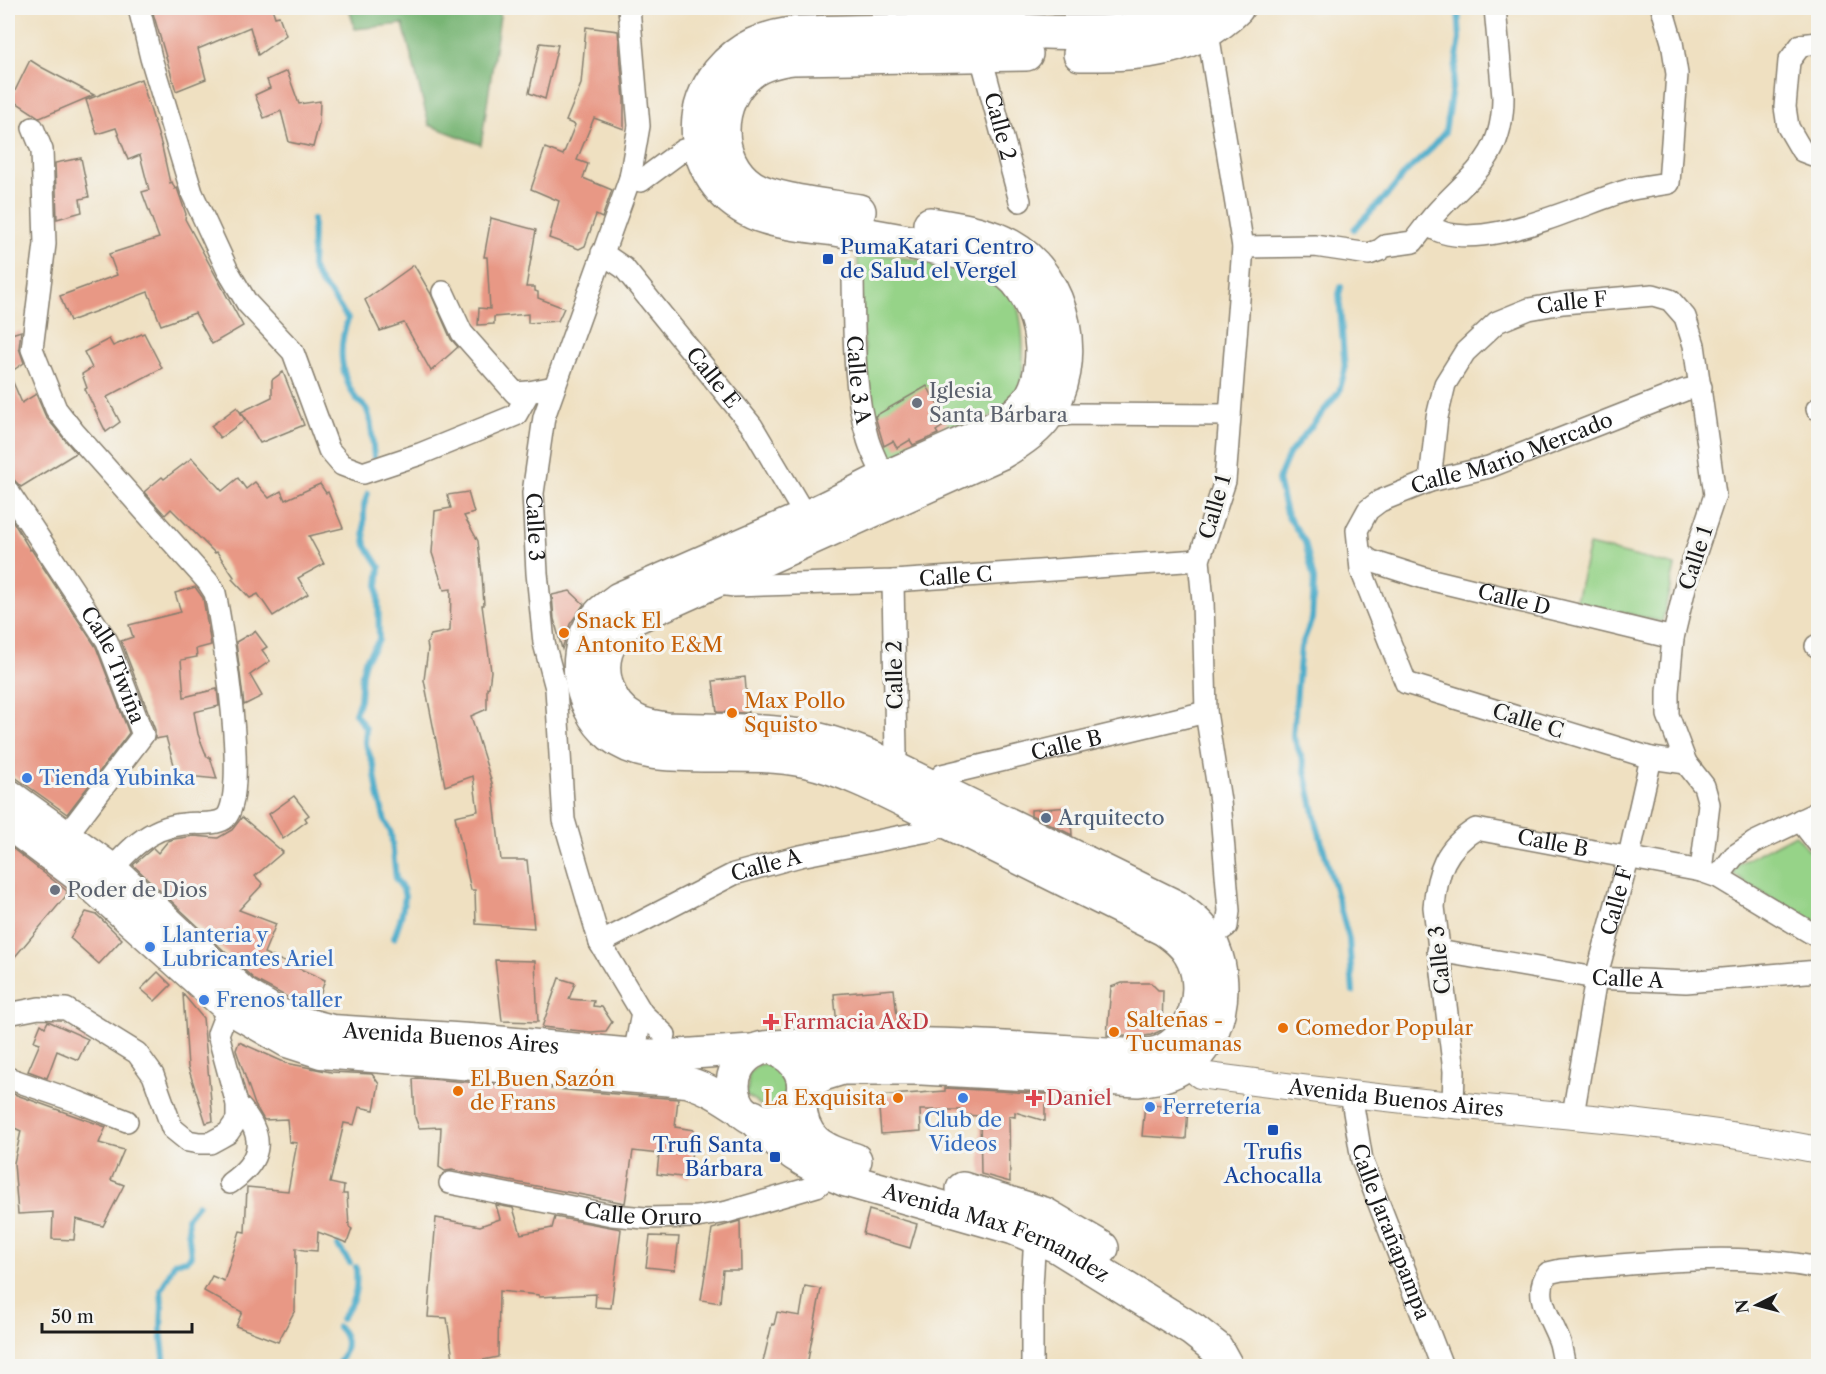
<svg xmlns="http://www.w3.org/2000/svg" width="1826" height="1374" viewBox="0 0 1826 1374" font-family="'Libre Caslon Text',serif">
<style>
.green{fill:#96d388;stroke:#597852;stroke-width:1.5}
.forest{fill:#78b574;stroke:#4a6848;stroke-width:1.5}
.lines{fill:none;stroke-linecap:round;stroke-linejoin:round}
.stream{stroke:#4aabc9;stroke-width:6}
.building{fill:#e89885}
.minor-casing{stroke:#867e6e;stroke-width:24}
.tertiary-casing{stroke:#867e6e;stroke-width:28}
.secondary-casing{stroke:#867e6e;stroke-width:33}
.primary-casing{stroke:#867e6e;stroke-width:36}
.minor{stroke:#fff;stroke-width:21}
.tertiary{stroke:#fff;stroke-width:26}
.secondary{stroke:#fff;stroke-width:30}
.primary{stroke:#fff;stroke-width:33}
.transit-dot{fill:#1a4fb4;stroke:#f6f6f2;stroke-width:2}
.worship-dot{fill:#6b7280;stroke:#f6f6f2;stroke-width:2}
.food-dot{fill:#e8710a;stroke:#f6f6f2;stroke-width:2}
.shop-dot{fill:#3f7fe0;stroke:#f6f6f2;stroke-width:2}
.service-dot{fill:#5c6f8a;stroke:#f6f6f2;stroke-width:2}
.health-dot{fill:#e0444e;stroke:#f6f6f2;stroke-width:2}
.labels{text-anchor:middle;stroke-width:6;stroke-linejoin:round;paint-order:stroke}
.street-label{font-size:21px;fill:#1c1c1c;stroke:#f6f6f2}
.transit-label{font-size:21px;fill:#164399;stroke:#f6f6f2;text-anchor:start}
.worship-label{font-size:21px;fill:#5b616d;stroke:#f6f6f2;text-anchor:start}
.food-label{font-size:21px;fill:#c56008;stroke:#f6f6f2;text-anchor:start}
.shop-label{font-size:21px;fill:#366cbe;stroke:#f6f6f2;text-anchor:start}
.service-label{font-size:21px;fill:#4e5e75;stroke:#f6f6f2;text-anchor:start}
.health-label{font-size:21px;fill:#be3a42;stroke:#f6f6f2;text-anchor:start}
</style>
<rect width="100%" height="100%" fill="#f6f6f2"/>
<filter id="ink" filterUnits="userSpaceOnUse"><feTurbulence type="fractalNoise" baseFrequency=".0167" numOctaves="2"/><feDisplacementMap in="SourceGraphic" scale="12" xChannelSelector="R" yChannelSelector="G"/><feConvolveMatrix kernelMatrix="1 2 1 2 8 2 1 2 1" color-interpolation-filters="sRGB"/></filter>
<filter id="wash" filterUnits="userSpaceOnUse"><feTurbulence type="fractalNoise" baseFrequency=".008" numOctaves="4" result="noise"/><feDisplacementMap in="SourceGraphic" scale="24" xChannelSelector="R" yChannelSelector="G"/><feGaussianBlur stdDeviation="1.35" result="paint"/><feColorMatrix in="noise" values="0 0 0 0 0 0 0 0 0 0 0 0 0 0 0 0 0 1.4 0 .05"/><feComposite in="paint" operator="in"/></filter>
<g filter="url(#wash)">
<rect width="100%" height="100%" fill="#efe0c1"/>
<g class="green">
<path d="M 857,252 C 900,258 990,263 1015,301 C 1021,311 1023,339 1023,351 C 1023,365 1023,393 1011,403 C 981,427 923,444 886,460 L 881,451 L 869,401 Z"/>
<polygon points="1589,545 1675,566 1662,622 1576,601"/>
<polygon points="1795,834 1818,860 1818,925 1747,884 1733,874 1738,864"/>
<polygon points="770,1063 781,1068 788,1078 784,1101 764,1108 747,1095 749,1073 758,1065"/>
</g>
<polygon class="forest" points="349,8 499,8 500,16 481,145 429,125 403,24 355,29"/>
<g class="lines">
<g class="stream">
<path d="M 313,219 L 312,267 L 321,284 L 329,292 L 348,319 C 338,346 339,375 357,400 C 360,403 365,406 367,410 C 373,424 372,442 374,457"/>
<polyline points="1354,229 1390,192 1406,172 1428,152 1445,132 1460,39 1458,8"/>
<polyline points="1341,287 1339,294 1345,370 1339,392 1289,454 1278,480 1286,513 1305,542 1314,580 1312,619 1301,647 1293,736 1303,761 1316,822 1349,939 1353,992"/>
<polyline points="368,493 364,505 364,532 366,545 380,567 378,586 379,640 365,661 362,673 360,700 355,713 366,729 365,742 374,767 378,794 385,821 391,833 396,879 403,889 405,897 401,917 394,938"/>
<polyline points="338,1246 350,1263"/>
<path d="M 341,1319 C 355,1300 358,1291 356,1267"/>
<polyline points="165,1366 161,1329 162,1306 161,1290 175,1262 187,1260 191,1256 187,1218 198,1204"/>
<path d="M 337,1366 C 345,1353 352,1340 338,1327"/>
</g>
</g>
<g id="blocks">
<g class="building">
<polygon points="163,8 272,8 275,17 279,16 286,35 258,55 250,27 198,49 206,79 176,91 153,13"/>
<polygon points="586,27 618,31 624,99 624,129 594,118 577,160 588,164 583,178 612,190 602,218 596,215 585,246 579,249 549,238 559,201 531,189 545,148 563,155 575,125 566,121 581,84"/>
<polygon points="540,43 558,45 545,99 529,93"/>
<polygon points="30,60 41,67 94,95 40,118 11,99"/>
<polygon points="287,71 299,104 320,101 319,124 313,147 289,142 281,111 264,118 255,95 270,88 267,80"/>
<polygon points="141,79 162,147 170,183 172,182 175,189 177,188 186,214 185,219 243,326 212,344 195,313 161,325 148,292 70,321 60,296 117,275 109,254 159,238 142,192 149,190 140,155 128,160 116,128 97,134 86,100"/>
<polygon points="81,158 89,197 80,199 82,212 57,219 55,163"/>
<polygon points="491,218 536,230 526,287 535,287 535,291 538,292 538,298 564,308 558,321 528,323 528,314 494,317 494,324 478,325 479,308 490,309 487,257 484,257"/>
<polygon points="414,265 431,294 451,339 458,347 431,371 404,323 380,331 365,300"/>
<polygon points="21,331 19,348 24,363 9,373 22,403 36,394 46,417 76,453 21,487 14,480 8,478 8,335"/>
<polygon points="144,333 162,368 107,397 120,422 106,432 85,389 87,388 82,374 92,368 84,352 109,339 113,346"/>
<polygon points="283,372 304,425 260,443 241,412 272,397 272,380"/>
<polygon points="927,386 948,423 936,431 938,434 913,445 910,440 897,448 893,441 884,446 875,416"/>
<polygon points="237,407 245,420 220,438 211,426"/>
<polygon points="192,458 222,491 238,478 246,489 255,482 269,498 281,491 285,500 320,484 326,493 328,492 343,528 309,536 324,564 298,578 308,594 273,616 258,594 250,598 232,579 234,577 217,552 215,553 171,509 165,515 144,492 162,477 164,479"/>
<polygon points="468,492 474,513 464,516 478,541 482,575 484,605 482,605 491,671 489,687 487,688 487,709 471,716 492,783 501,860 527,860 534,928 476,924 475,890 471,890 455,816 478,811 473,776 445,786 424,680 428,649 427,643 431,635 450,631 451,589 444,590 432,553 435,511 451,508 447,495"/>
<polygon points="8,513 30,550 31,549 96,647 129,733 67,814 8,772"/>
<polygon points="195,587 203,598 211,645 196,649 197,657 181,660 184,697 217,689 219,706 194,712 198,734 207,757 210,757 217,779 177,775 166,737 155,739 155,730 121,641 133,637 129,625 181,612 175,593"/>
<polygon points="570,591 584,604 570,624 562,649 554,619 552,595"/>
<polygon points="255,631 267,647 262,650 270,661 250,675 262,696 244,705 236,642"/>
<polygon points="745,677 748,713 717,712 713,681"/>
<polygon points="294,796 309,815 305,818 307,821 283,839 269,814"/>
<polygon points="1070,807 1072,835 1031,815 1031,810"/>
<polygon points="242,817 283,852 255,876 263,884 239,910 276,924 264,953 325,980 316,1008 287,997 255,980 133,865 153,848 158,853 168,841 174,839 194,836 218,838 232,830"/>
<polygon points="8,845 67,891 66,896 8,965"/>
<polygon points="86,912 97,915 122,939 99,964 70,938"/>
<polygon points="495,960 535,961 538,1022 502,1021"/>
<polygon points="158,972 171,985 155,1001 141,989"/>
<polygon points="559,978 575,983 569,999 594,1001 593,1006 602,1007 612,1022 606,1031 591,1032 542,1027"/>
<polygon points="1122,983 1151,983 1158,990 1163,990 1162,1029 1160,1031 1151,1035 1138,1037 1107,1035 1111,987"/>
<polygon points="894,989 898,1026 837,1026 834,994"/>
<polygon points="183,994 203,1018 213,1121 206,1123 188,1067"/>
<polygon points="48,1021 88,1039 78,1060 57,1051 47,1078 28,1071 40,1043 34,1041 41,1024 45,1027"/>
<polygon points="239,1042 286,1063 331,1072 372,1074 379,1084 374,1110 359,1107 354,1125 344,1123 330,1183 344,1186 343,1194 347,1194 349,1227 352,1229 347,1243 318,1232 317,1251 304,1250 296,1248 295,1310 278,1342 236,1326 242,1312 204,1291 212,1276 224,1281 240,1231 245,1232 247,1187 288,1191 297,1143 289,1142 287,1119 264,1120 255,1105 236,1050"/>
<polygon points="417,1078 678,1099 675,1127 694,1130 689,1178 657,1174 659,1154 633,1151 625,1203 452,1170 445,1171 439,1167 441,1127 419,1128 415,1117 413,1079"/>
<polygon points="945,1088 1050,1094 1051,1106 1045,1106 1045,1121 1015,1112 1015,1117 1009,1116 1010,1182 981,1174 980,1116 964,1115 964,1110 920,1110 921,1131 881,1134 878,1096 945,1091"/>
<polygon points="11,1093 106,1127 99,1143 124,1150 111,1180 124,1185 103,1226 76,1219 74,1240 52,1239 53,1212 18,1214 14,1163 21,1131 8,1125 8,1102"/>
<polygon points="1145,1104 1188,1107 1186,1139 1142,1136"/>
<polygon points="496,1205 513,1208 521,1234 552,1228 555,1217 621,1229 611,1308 595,1307 596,1294 539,1297 539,1295 499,1291 498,1357 454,1366 447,1318 428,1317 436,1218 480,1226 500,1219"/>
<polygon points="869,1210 917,1224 910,1248 863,1234"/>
<polygon points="740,1221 741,1270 723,1270 720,1303 701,1300 712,1229"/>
<polygon points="650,1236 679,1237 675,1270 646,1267"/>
<polygon points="805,1286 821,1289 808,1360 805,1366 762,1366 772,1324 774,1325 777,1312 800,1316"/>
</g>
</g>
</g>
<g filter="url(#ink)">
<use href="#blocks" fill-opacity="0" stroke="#867e6e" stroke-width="1.5"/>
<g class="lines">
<g class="minor-casing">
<g id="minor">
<polyline points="139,8 151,58 192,193 228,271 247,303 293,352 329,450 342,465 363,473 420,454 516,415 529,392 554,387"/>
<path id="s1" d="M 629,8 L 639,126 L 630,178 L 544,417 L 533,493 L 537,573 L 544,643 L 556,688 L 564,820 L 600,943 L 642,1013 L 665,1035"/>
<polyline points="1205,32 1210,45 1243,247 1225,481 1199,560 1203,601 1206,712 1220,801 1229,911 1227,926 1209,938"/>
<polyline points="1818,43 1801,45 1789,61 1785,107 1788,127 1802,151 1818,157"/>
<path id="s2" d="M 980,53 L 1020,201"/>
<path d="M 33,128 L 42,150 L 45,244 L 32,349 L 56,409 L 74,432 L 208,582 L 215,593 C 222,627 251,801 224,819 C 213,826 197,822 184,824 C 148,827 125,853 103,880"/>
<polyline points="630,178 641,181 683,150 700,147"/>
<path d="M 1427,224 C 1471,260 1580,204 1628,190 C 1641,187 1655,185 1669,183 L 1677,74 L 1672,42 L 1662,8"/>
<path d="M 1243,247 L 1315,246 L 1369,254 L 1380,250 L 1385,246 L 1413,242 C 1421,232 1428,222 1436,213 C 1473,172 1503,159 1503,97 L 1495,8"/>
<path id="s3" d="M 602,253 L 624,268 L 752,426 L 806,517"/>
<path id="s4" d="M 853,278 C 854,330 853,390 868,440 C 872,453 879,466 885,479"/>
<polyline points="443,292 462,333 515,393 529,392"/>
<polyline points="1817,409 1818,409"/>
<polyline points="1046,417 1072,414 1230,415"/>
<path id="s5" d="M 1430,481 L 1437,417 L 1445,384 L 1465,352 L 1497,322 L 1529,309 L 1563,303 L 1653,295 L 1670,300 L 1685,317 L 1694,345 L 1715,495 L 1687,579 L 1673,638 L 1668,692 L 1668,715 L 1686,763"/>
<path id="s6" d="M 8,491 L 107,641 L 143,735 L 66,836"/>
<path id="s7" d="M 1360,553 L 1371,561 L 1424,578 L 1673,638"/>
<path id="s8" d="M 718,584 L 735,586 L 893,581 L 1199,560"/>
<polyline points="1816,646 1818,645"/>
<polyline points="893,768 896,754 893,581"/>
<path id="s9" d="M 934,789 L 942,775 L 1206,712"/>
<polyline points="1800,820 1818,843"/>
<path id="s10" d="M 1701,871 L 1709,804 L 1704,786 L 1686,763 L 1651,758 L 1406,683 L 1361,570 L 1357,530 L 1368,510 L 1380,501 L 1430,481 L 1489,467 L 1685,390 L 1701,387"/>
<polyline points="1718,877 1734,856 1755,842 1818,812"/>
<path id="s11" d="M 600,943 L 734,874 L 800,856 L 933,830 L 938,817"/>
<path id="s12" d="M 1438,951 L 1596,978 L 1686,982 L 1818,971"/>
<polyline points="8,1014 39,1008 66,1009 137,1053 153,1075 172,1128 188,1141 199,1143 210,1143 221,1137 228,1133 237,1120 237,1104 218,1034 228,1008"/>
<polyline points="632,1066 642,1013"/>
<polyline points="8,1078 78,1102 127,1121"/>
<path id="s13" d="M 1351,1094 L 1362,1160 L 1442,1366"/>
<path id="s14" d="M 1453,1105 L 1454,1071 L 1434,907 C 1437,872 1445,848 1476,829 L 1701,871 L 1718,877 L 1818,937"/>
<path id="s15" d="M 1573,1115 L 1596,978 L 1629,856 L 1651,758"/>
<path d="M 230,1183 C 264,1159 266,1135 237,1104"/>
<path id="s16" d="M 450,1183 L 612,1215 L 645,1218 L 697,1217 L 727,1212 L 817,1186 L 832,1174"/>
<polyline points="1032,1366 1032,1286 1035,1236"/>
<path d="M 1565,1366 C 1563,1359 1562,1351 1560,1343 C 1553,1321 1531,1295 1548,1273 L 1561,1270 C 1646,1263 1733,1251 1818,1268"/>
</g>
</g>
<g class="tertiary-casing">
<g id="tertiary">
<path id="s17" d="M 1186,1063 L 1200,1075 C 1284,1086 1368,1097 1453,1105 C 1575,1116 1698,1126 1818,1150"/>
</g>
</g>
<g class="secondary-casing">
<g id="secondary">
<path id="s18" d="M 8,794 L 112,869 L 244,993 L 280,1014 L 305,1023 L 332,1030 L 485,1040 L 634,1054 L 671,1055 L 759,1049"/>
<path d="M 8,824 L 95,889 L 228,1008 L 287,1042 L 321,1053 L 687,1082 C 708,1088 724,1099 742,1111"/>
</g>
</g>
<g class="primary-casing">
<g id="primary">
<path d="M 1080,54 C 1138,55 1193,52 1237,8"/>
<path d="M 859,211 C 831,206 774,201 752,187 C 713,161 714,100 751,72 C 763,63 778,60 794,58 L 1026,54"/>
<path d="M 774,1048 C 829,1071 799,1136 753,1118 C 742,1113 737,1106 734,1094 C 730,1076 739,1057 757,1050 C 767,1045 799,1047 811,1046 C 921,1040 1030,1050 1139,1056 C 1145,1055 1152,1055 1158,1053 C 1195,1040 1210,987 1190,954 C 1184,943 1174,936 1164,929 C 1091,893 1017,856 944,820 C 902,800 852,771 807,761 C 774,754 740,755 707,755 C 674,754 639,757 611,735 C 577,707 568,646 601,613 C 606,608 613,604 619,599 C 681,572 743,545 804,518 C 832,506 858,491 885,478 C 909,467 933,457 957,446 C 981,435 1005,426 1024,406 C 1038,392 1042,369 1042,349 C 1041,325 1029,289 1009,274 C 980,252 942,249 908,242 C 885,238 863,234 841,230 C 798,223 754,225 722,190 C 710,177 701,158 699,140 C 696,115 703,92 719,72 C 740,47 765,37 797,33 C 857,32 918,30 979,30 C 1040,30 1152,44 1202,8"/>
<path d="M 804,1085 L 823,1074 L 842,1068 L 922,1068 L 1138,1080 C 1151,1078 1166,1076 1178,1069 C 1222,1045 1232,981 1209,939 C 1201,925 1188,916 1176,907 L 873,758 C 852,750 832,742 811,738 C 763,729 714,731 666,729 C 655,727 643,726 634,720 C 606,705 594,665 613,638 C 618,630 625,624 633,618 L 1000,453 C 1014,445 1037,430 1046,416 C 1083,364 1066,277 1010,246 C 985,232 957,229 930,224"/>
<path d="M 800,1103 C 800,1140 823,1151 855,1160"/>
<path id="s19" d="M 753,1117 C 783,1150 805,1163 846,1180 L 1014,1228 L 1057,1246 L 1193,1330 L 1216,1348 L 1226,1366"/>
<polyline points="963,1189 1044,1214 1102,1248"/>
</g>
</g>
<use href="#minor" class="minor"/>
<use href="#tertiary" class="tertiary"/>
<use href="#secondary" class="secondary"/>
<use href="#primary" class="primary"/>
</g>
</g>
<g class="transit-dot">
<rect x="822" y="253" width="12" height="12" rx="3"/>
<rect x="1267" y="1124" width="12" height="12" rx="3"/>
<rect x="769" y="1151" width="12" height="12" rx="3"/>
</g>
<g class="worship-dot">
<circle cx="917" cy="403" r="6"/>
<circle cx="55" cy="890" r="6"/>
</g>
<g class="food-dot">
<circle cx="564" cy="633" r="6"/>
<circle cx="732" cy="713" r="6"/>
<circle cx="1283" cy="1028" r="6"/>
<circle cx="1114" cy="1032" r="6"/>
<circle cx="458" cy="1091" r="6"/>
<circle cx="898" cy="1098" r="6"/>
</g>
<g class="shop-dot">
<circle cx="27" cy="778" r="6"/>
<circle cx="150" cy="947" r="6"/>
<circle cx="204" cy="1000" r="6"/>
<circle cx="963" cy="1098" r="6"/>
<circle cx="1150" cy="1107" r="6"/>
</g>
<circle class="service-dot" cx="1046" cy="818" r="6"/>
<g class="health-dot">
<path d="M768 1013h6v6h6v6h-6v6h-6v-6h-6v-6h6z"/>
<path d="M1031 1089h6v6h6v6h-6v6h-6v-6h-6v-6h6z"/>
</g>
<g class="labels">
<g class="street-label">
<text dy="7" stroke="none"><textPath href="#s2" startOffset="76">Calle 2</textPath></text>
<text dy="7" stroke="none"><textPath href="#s5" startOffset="258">Calle F</textPath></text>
<text dy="7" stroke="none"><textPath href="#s3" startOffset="168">Calle E</textPath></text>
<text dy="7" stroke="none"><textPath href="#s4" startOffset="102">Calle 3 A</textPath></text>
<text dy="7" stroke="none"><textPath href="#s10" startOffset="747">Calle Mario Mercado</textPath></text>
<text transform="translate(1215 507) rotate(-74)" y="7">Calle 1</text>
<text dy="7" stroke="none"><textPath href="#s1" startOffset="536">Calle 3</textPath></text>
<text transform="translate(1696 558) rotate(-72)" y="7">Calle 1</text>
<text dy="7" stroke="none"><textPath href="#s8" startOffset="238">Calle C</textPath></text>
<text dy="7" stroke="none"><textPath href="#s7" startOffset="162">Calle D</textPath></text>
<text dy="7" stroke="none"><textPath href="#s6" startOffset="204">Calle Tiwiña</textPath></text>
<text transform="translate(895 675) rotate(-91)" y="7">Calle 2</text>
<text transform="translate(1528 721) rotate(17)" y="7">Calle C</text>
<text dy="7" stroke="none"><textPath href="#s9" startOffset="144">Calle B</textPath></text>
<text dy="7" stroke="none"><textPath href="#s14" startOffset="370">Calle B</textPath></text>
<text dy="7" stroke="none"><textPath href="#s11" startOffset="184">Calle A</textPath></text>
<text dy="7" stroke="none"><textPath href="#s15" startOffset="219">Calle F</textPath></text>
<text transform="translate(1440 960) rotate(-96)" y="7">Calle 3</text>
<text dy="7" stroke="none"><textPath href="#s12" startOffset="192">Calle A</textPath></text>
<text dy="7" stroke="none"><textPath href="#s18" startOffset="525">Avenida Buenos Aires</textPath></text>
<text dy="7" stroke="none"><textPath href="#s17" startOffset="216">Avenida Buenos Aires</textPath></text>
<text dy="7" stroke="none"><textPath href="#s16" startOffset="196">Calle Oruro</textPath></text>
<text dy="7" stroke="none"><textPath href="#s13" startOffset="144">Calle Jarañapampa</textPath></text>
<text dy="7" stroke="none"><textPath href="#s19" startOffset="273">Avenida Max Fernandez</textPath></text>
</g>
<g class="transit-label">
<text x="840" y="254">PumaKatari Centro<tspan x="840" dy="24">de Salud el Vergel</tspan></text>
<text x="763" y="1152" text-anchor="end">Trufi Santa<tspan x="763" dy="24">Bárbara</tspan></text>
<text x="1273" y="1159" text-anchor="middle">Trufis<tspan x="1273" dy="24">Achocalla</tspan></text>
</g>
<g class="worship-label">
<text x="929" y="398">Iglesia<tspan x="929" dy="24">Santa Bárbara</tspan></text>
<text x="67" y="897">Poder de Dios</text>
</g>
<g class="food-label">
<text x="576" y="628">Snack El<tspan x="576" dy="24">Antonito E&amp;M</tspan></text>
<text x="744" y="708">Max Pollo<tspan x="744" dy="24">Squisto</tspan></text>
<text x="1126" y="1027">Salteñas -<tspan x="1126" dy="24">Tucumanas</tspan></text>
<text x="1295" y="1035">Comedor Popular</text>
<text x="470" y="1086">El Buen Sazón<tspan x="470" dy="24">de Frans</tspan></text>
<text x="886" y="1105" text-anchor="end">La Exquisita</text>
</g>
<g class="shop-label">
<text x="39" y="785">Tienda Yubinka</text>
<text x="162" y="942">Llanteria y<tspan x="162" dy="24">Lubricantes Ariel</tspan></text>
<text x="216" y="1007">Frenos taller</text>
<text x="1162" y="1114">Ferretería</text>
<text x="963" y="1127" text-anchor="middle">Club de<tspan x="963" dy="24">Videos</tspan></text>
</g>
<g class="service-label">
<text x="1058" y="825">Arquitecto</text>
</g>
<g class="health-label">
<text x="783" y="1029">Farmacia A&amp;D</text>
<text x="1046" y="1105">Daniel</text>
</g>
</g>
<rect width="1826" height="1374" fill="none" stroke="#f6f6f2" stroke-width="30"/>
<g transform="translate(1757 1305) rotate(264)" stroke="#f6f6f2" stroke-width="4.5" paint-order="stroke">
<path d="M0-4.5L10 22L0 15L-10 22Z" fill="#1c1c1c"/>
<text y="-9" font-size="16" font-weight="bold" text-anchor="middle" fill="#1c1c1c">N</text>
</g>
<path d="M42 1323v9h150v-9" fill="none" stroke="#1c1c1c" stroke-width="3"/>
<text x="51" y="1323" font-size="18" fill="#1c1c1c" stroke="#f6f6f2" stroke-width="4.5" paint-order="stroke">50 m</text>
</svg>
